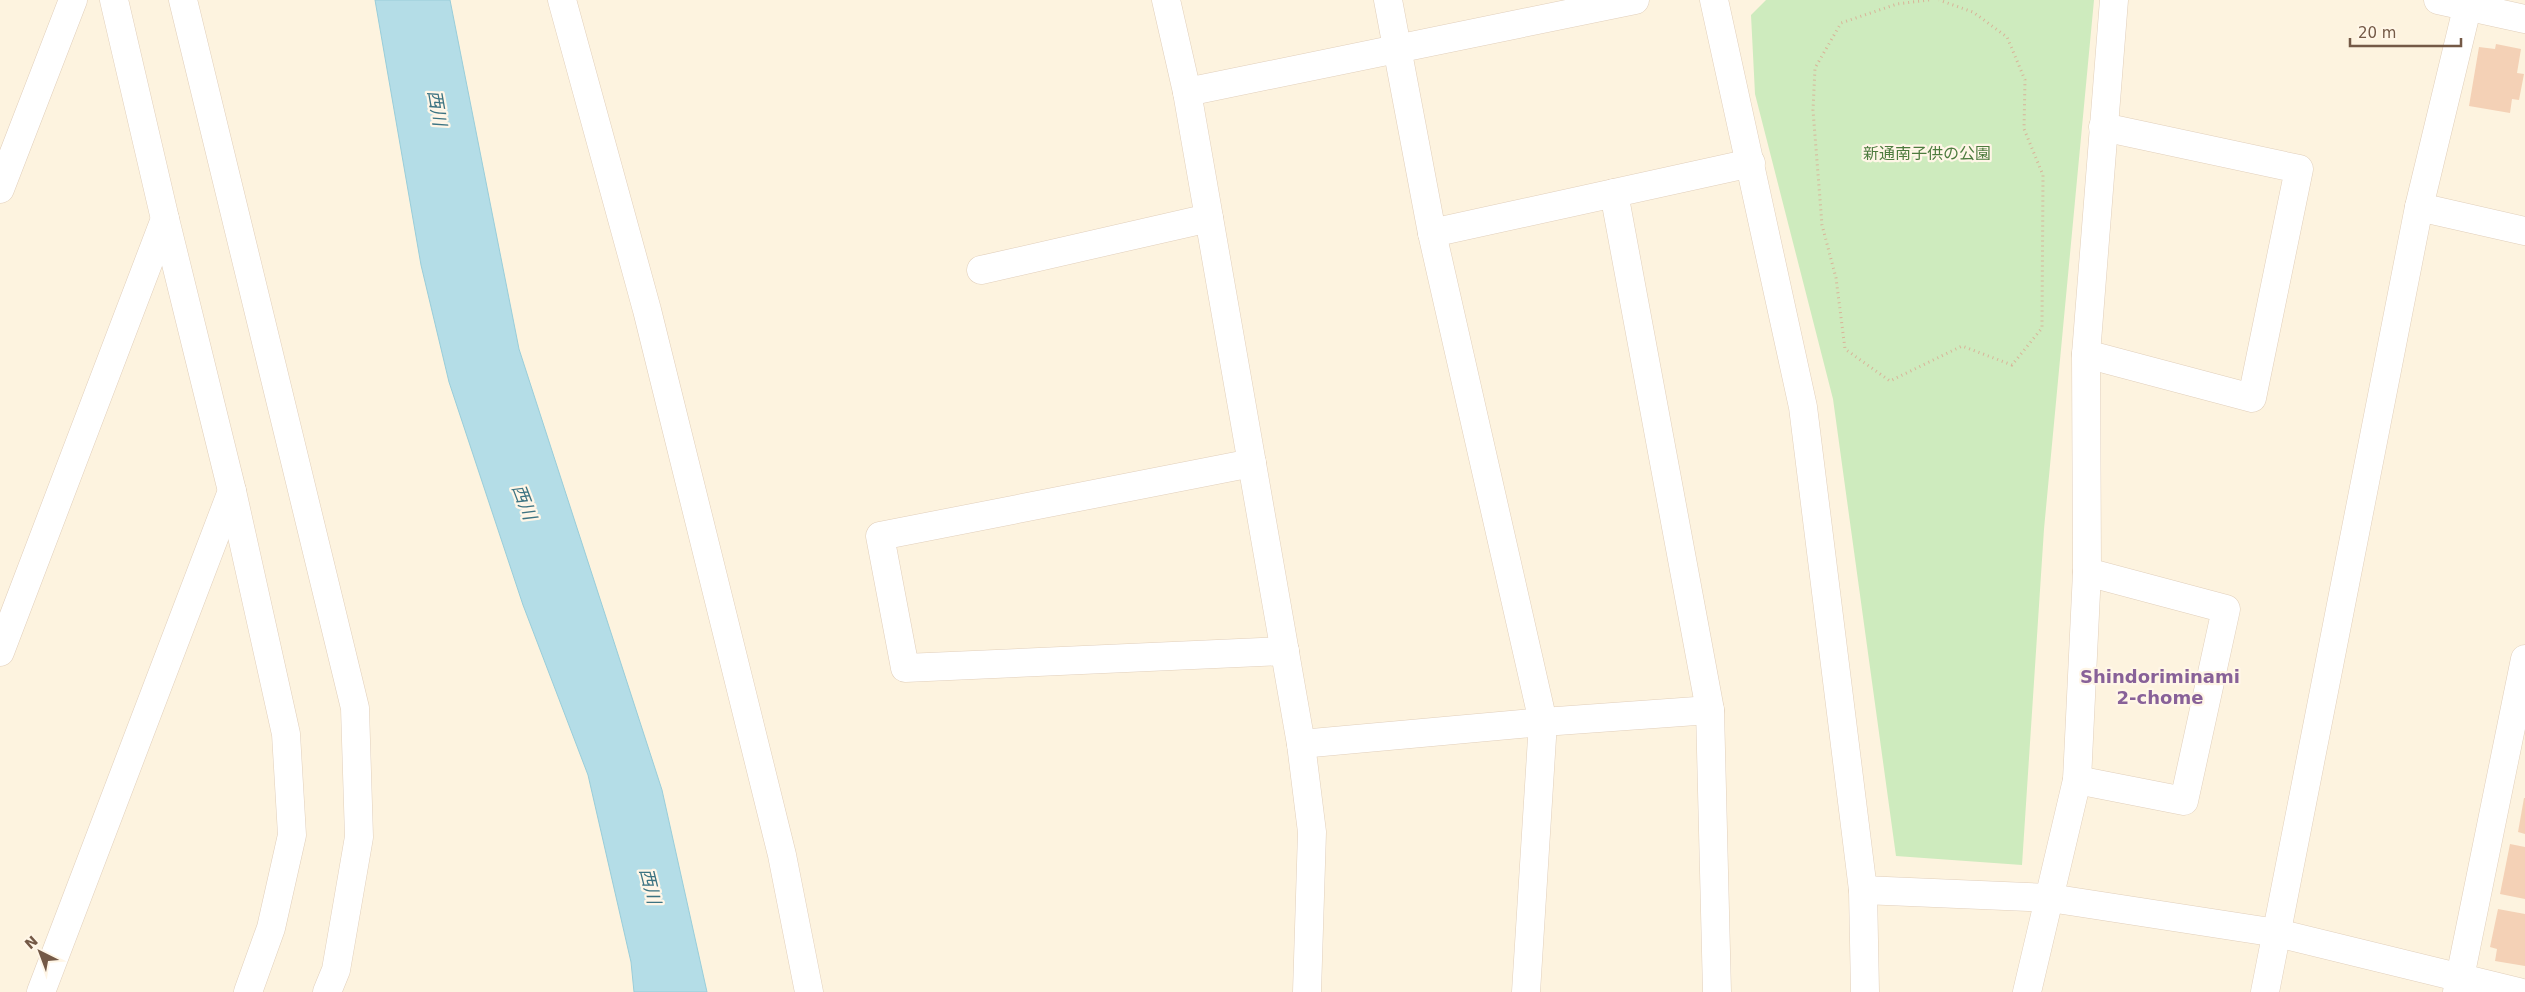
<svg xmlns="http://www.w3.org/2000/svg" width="2525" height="992" viewBox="0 0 2525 992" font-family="'DejaVu Sans','Noto Sans JP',sans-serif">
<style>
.green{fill:#ceebbe}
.water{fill:#b4dde7;stroke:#99cdd9}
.building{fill:#f4d1b6}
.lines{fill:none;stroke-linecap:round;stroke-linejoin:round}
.minor-casing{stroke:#e1cfbb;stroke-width:29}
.tertiary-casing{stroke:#e1cfbb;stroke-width:29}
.path{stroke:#d8b499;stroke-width:3;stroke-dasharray:1 4;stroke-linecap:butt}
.minor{stroke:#fff;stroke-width:28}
.tertiary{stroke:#fff;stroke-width:28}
.labels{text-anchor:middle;stroke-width:4.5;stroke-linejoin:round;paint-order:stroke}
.park-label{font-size:16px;fill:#4d7b3e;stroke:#fff6e7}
.water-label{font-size:18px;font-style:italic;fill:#3c7382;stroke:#fff6e7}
.neighbourhood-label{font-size:18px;font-weight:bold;fill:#886198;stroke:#fff6e7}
</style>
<rect width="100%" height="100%" fill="#fdf3df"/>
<polygon class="green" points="1766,0 2094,0 2044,529 2022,865 1896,856 1833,399 1755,94 1751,15"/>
<polygon class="water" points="375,0 450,0 519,349 662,790 707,992 634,992 631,962 588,775 523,605 449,382 421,265"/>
<g class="building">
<polygon points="2496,44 2521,49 2517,73 2524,74 2519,100 2512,99 2510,113 2469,106 2479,47 2495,49"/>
<polygon points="2524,798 2525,798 2525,834 2518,832"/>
<polygon points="2510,844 2525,847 2525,899 2500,894"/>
<polygon points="2498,909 2525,914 2525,966 2495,961 2497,949 2490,947"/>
</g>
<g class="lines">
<g class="minor-casing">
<g id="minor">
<polyline points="114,0 165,219 232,491 286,734 292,835 271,928 248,992"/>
<polyline points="183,0 355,708 359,837 336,970 327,992"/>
<polyline points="562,0 647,310 782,855 809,992"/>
<polyline points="1388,0 1432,233 1543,722 1526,992"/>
<polyline points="1714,0 1803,407 1863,890 1865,992"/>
<polyline points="2438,0 2525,19"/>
<polyline points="1187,92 1635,0"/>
<polyline points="0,189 73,0"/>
<polyline points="1614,193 1710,710 1717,992"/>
<polyline points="2419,207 2525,231"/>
<polyline points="1432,233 1751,163"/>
<polyline points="981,270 1209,218"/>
<polyline points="2086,354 2252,398 2299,169 2103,127"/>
<polyline points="1252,463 880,536 905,668 1285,651"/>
<polyline points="0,652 165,219"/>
<polyline points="1301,744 1543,722 1710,710"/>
<polyline points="2077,780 2184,801 2226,609 2087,572"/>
<polyline points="1863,890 2050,898 2277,933 2519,992"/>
<polyline points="41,992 232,491"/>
<polyline points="2027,992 2077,780 2087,572 2086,354 2114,0"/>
<polyline points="2265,992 2419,207 2469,0"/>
<polyline points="2457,992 2525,659"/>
</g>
</g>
<g class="tertiary-casing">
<polyline id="tertiary" points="1166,0 1187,92 1301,744 1312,832 1307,992"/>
</g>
<polyline class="path" points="1929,0 1897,4 1841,23 1815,68 1813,110 1822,225 1836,278 1845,349 1890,381 1962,346 2012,365 2042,328 2043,175 2024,129 2025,80 2007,37 1973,12 1939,0"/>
<use href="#minor" class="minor"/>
<use href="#tertiary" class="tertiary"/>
</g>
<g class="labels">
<g class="park-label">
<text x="1927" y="159">新通南子供の公園</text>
</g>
<g class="water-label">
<text transform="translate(437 108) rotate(80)" y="6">西川</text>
<text transform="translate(524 502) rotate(69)" y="6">西川</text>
<text transform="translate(650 886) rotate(76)" y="6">西川</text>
</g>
<g class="neighbourhood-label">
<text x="2160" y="683">Shindoriminami<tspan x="2160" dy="21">2-chome</tspan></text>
</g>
</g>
<g transform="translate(40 952) rotate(318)" stroke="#fff6e7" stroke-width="4" paint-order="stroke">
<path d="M0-4L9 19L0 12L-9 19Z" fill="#745946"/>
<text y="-8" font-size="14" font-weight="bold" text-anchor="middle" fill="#745946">N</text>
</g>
<path d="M2350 38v8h111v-8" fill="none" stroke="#745946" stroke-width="2.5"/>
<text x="2358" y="38" font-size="15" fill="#745946" stroke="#fff6e7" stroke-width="4" paint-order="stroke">20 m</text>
</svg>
